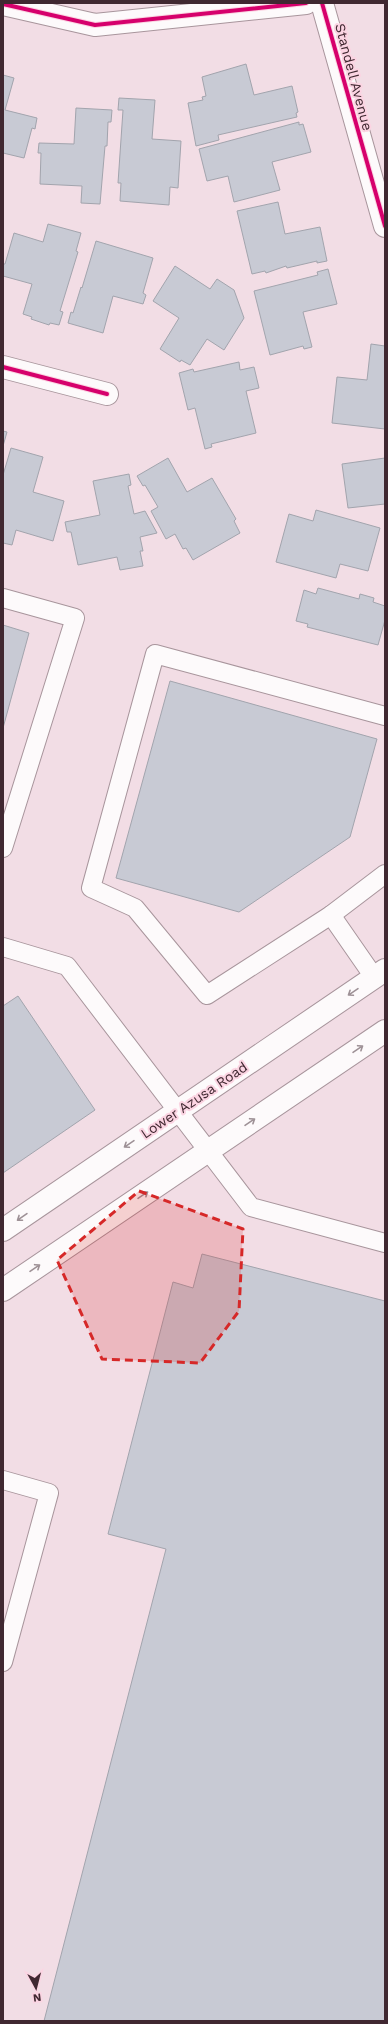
<svg xmlns="http://www.w3.org/2000/svg" width="388" height="2024" viewBox="0 0 388 2024" font-family="'Work Sans',sans-serif">
<style>
.building{fill:#c8cad4;stroke:#a2a4ad}
.lines{fill:none;stroke-linecap:round;stroke-linejoin:round}
.lane-casing{stroke:#a8959c;stroke-width:20}
.street-casing{stroke:#a8959c;stroke-width:24}
.secondary-casing{stroke:#a8959c;stroke-width:24}
.lane{stroke:#fdfafb;stroke-width:18}
.street{stroke:#fdfafb;stroke-width:22}
.secondary{stroke:#fdfafb;stroke-width:22}
.cycleway-casing{stroke:#fbd4e2;stroke-width:6}
.cycleway{stroke:#d6006c;stroke-width:4}
.oneway{stroke:#9e9196}
.marked{fill:#d62828;fill-opacity:0.2;stroke:#d62828;stroke-width:3;stroke-dasharray:8 5;stroke-linejoin:round}
.labels{text-anchor:middle;stroke-width:4;stroke-linejoin:round;paint-order:stroke}
.street-label{font-size:14px;fill:#402831;stroke:#fbd4e2}
</style>
<rect width="100%" height="100%" fill="#f2dde5"/>
<g class="building">
<polygon points="246,64 254,95 292,86 298,112 296,113 297,117 218,135 219,140 196,146 188,103 203,100 202,97 206,96 202,77"/>
<polygon points="3,75 14,78 5,110 37,118 35,129 32,128 24,158 3,153"/>
<polygon points="119,98 155,100 152,139 181,141 178,188 170,187 169,205 120,201 121,183 118,183 123,110 118,110"/>
<polygon points="76,108 112,110 111,122 108,122 107,146 105,146 100,204 81,203 82,186 40,184 41,153 38,153 39,143 74,144"/>
<polygon points="299,122 299,125 303,124 311,152 272,162 280,190 234,202 228,176 207,181 199,149"/>
<polygon points="278,202 285,234 320,227 327,261 317,263 317,261 287,268 286,266 266,273 265,271 252,274 237,211"/>
<polygon points="48,224 81,233 76,251 78,252 60,311 63,312 59,325 50,323 49,325 31,319 32,317 23,314 32,284 3,276 3,264 5,264 14,233 43,242"/>
<polygon points="96,241 153,258 143,293 146,295 143,304 113,296 103,333 68,323 71,312 73,313 81,287 82,288"/>
<polygon points="175,266 210,289 217,279 234,290 244,318 224,350 207,339 190,365 181,360 180,362 160,349 179,318 153,301"/>
<polygon points="328,269 337,304 303,312 312,347 304,349 303,346 270,355 254,291 318,275 317,272"/>
<polygon points="371,344 385,346 385,429 332,423 337,377 367,380"/>
<polygon points="239,362 240,370 254,367 259,388 246,391 256,433 211,444 212,447 205,449 195,408 188,410 179,373 193,369 194,372"/>
<polygon points="3,431 7,432 3,446"/>
<polygon points="11,448 43,457 33,492 64,501 53,541 16,530 12,545 3,543 3,475"/>
<polygon points="168,458 187,492 212,478 236,519 234,521 240,533 193,560 186,548 183,549 175,534 166,539 151,511 158,507 145,485 143,486 137,476"/>
<polygon points="385,458 385,504 348,508 342,464"/>
<polygon points="129,474 131,485 128,486 134,514 145,511 157,533 140,537 143,551 140,551 143,566 120,570 117,557 78,565 71,532 67,532 65,522 100,515 93,481"/>
<polygon points="316,510 380,528 368,571 340,564 336,578 276,562 289,514 313,521"/>
<polygon points="318,588 359,599 360,594 374,598 373,602 385,606 385,620 378,645 307,627 308,624 296,621 304,590 316,594"/>
<polygon points="3,625 29,633 3,728"/>
<polygon points="170,681 377,739 350,837 239,912 116,878"/>
<polygon points="18,996 95,1110 3,1173 3,1006"/>
<polygon points="202,1254 385,1301 385,2021 44,2021 166,1549 108,1534 173,1282 193,1288"/>
</g>
<g class="lines">
<g class="lane-casing">
<g id="lane">
<polyline points="3,598 75,618 3,848"/>
<polyline points="385,716 155,654 91,888 135,908 207,995 331,915 385,874"/>
<polyline points="331,915 374,977"/>
<polyline points="3,947 67,966 251,1207 385,1243"/>
<polyline points="3,1480 49,1493 3,1662"/>
</g>
</g>
<g class="street-casing">
<g id="street">
<polyline points="322,3 385,226"/>
<polyline points="3,4 95,25 306,3"/>
<polyline points="3,367 107,394"/>
</g>
</g>
<g class="secondary-casing">
<g id="secondary">
<polyline points="3,1230 385,970"/>
<polyline points="3,1290 385,1031"/>
</g>
</g>
<use href="#lane" class="lane"/>
<use href="#street" class="street"/>
<use href="#secondary" class="secondary"/>
<g class="cycleway-casing">
<g id="cycleway">
<polyline points="322,3 385,226"/>
<polyline points="3,4 95,25 306,3"/>
<polyline points="3,367 107,394"/>
</g>
</g>
<use href="#cycleway" class="cycleway"/>
</g>
<defs><path id="oneway-shaft" d="M-6 0H5M1.5-3L5.5 0L1.5 3" fill="none" stroke-width="1.6" stroke-linecap="round" stroke-linejoin="round"/></defs>
<g class="oneway">
<use href="#oneway-shaft" transform="translate(353 992) rotate(146)"/>
<use href="#oneway-shaft" transform="translate(358 1049) rotate(-34)"/>
<use href="#oneway-shaft" transform="translate(250 1122) rotate(-34)"/>
<use href="#oneway-shaft" transform="translate(129 1144) rotate(146)"/>
<use href="#oneway-shaft" transform="translate(143 1195) rotate(-34)"/>
<use href="#oneway-shaft" transform="translate(22 1217) rotate(145)"/>
<use href="#oneway-shaft" transform="translate(35 1268) rotate(-34)"/>
</g>
<path class="marked" d="M 139,1191 L 243,1229 L 239,1311 L 200,1363 L 102,1359 L 57,1260 Z"/>
<g class="labels">
<g class="street-label">
<text transform="translate(354 77) rotate(75)" y="5">Standell Avenue</text>
<text transform="translate(194 1100) rotate(-34)" y="5">Lower Azusa Road</text>
</g>
</g>
<rect width="388" height="2024" fill="none" stroke="#402831" stroke-width="8"/>
<g transform="translate(36 1988) rotate(173)" stroke="#fbd4e2" stroke-width="3" paint-order="stroke">
<path d="M0-3L7 15L0 10L-7 15Z" fill="#402831"/>
<text y="-6" font-size="11" font-weight="bold" text-anchor="middle" fill="#402831">N</text>
</g>
</svg>
